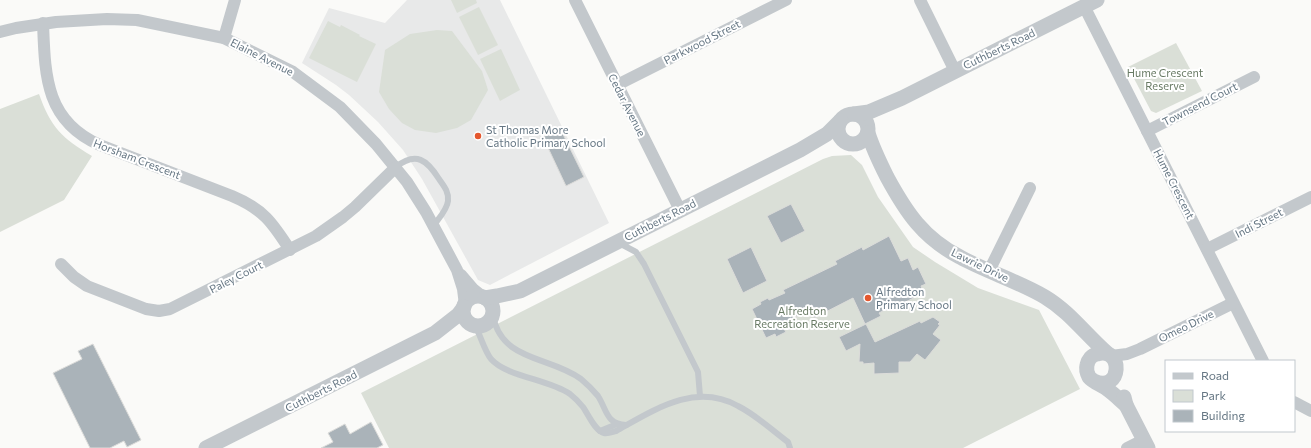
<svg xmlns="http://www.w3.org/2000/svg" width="1311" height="448" viewBox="0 0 1311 448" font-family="Commissioner,sans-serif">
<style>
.built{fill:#e8e9e9}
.green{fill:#dadfd7}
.building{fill:#aab3b9;stroke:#dcdcda}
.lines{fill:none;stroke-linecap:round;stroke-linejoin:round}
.service{stroke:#c3c8cc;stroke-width:6}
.minor{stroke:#c3c8cc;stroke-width:12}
.tertiary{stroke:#c3c8cc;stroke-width:15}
.poi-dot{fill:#e4572e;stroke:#fff;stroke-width:1.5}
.labels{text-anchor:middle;stroke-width:4;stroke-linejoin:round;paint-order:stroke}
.street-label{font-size:11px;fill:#657683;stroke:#fff}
.park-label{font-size:11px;fill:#687a64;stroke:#fff}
.poi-label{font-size:11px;fill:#657683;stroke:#fff;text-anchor:start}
</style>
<rect width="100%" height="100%" fill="#fafaf8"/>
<polygon class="built" points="407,0 500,0 609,223 490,285 478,280 422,179 403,150 378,122 349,95 336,85 302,63 329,8 385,23"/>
<g class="green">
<polygon points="451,0 476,0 477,3 457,13"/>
<polygon points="479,7 498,45 478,55 459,17"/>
<polygon points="328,21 340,27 341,25 360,35 359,36 376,44 357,82 309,58"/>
<polygon points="437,30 452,31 482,71 488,90 471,120 457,128 436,133 415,130 402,123 389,109 379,92 385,50 410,34"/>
<polygon points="1176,43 1202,91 1156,113 1151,111 1128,67"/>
<polygon points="501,49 520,90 500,101 480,59"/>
<path d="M 39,94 C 51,128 62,138 92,156 L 64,200 L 0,232 L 0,109 Z"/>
<polygon points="851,155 862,165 878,197 913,247 935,262 978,288 1039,310 1080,389 963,448 389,448 361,393 823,159 832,156"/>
</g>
<g class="building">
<polygon points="560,128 584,177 566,186 543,137"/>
<polygon points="791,204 805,231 781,243 767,216"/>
<polygon points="889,236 901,261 908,258 913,270 918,267 926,284 921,286 924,293 895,307 894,305 879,313 881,316 865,324 853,298 814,318 810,310 791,319 793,325 784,329 786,332 776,337 775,334 766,338 752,309 761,304 760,302 768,298 769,300 785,293 783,290 837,264 835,261 862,247 863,250"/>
<polygon points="751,247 767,281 743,293 727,259"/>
<polygon points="933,317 940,322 938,324 940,325 933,334 941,340 925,360 917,354 910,362 899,362 899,373 874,374 874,363 863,364 863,362 859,362 860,344 846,351 839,337 866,324 875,342 920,321 921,323"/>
<polygon points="93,344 141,440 127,447 124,441 110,448 90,448 53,373 82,359 78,351"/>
<polygon points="371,422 383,445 377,448 321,448 333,442 328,433 345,424 350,434"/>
</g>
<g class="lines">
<g class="service">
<path d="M 396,167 C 416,151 427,160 439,179 C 444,186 449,192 448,201 C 447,210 439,218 434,225"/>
<polyline points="619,243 636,252 644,264 698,372 700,396"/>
<path d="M 493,316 C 502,362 550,356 581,379 C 587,384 593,390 598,396 C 607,410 606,424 626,425"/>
<path d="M 475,326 C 481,336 484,350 491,359 C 507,377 548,379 570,394 C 575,398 579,402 583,407 C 588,414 595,431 604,433 C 608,434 612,432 616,431 C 654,410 695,382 738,406 C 756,415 772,430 788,442 L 790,448"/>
<polyline points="600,431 617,424"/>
</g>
<g class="minor">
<polyline points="575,0 680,210"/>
<polyline points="920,0 955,71"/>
<polyline points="1084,6 1263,361"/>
<path d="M 43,23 C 45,75 45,121 100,145 L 232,196 C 263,209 272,222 290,250"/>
<polyline points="0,32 16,28 56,22 107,19 137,20 224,38 293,72 340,107 376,144 407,182 426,212 457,270 463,289 465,305"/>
<polyline points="224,38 235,0"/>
<polyline points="617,85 786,0"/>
<polyline points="1147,131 1254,77"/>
<polyline points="1207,249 1311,197"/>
<polyline points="61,264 74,277 87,286 146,309 159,311 170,309 316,236 343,217 355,207 396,167"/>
<polyline points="989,271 1030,188"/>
<polyline points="461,275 473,289 483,297"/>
<polyline points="1111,356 1127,354 1140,349 1233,303"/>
<polyline points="1294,402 1311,411"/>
<polyline points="1127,448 1143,440"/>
</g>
<g class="tertiary">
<circle cx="853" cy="129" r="15"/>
<polyline points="854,114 869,112 902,98 1097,0"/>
<path d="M 868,133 C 873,149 880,163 887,177 C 906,212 923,238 960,257 C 987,272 1018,281 1045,297 C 1070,312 1086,335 1108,354"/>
<circle cx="478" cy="311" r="15"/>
<polyline points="485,298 497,296 520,291 800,150 827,134 840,121"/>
<path d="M 1094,381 C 1122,394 1124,346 1097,354 C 1092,355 1088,360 1087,365 C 1086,369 1087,373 1089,377 C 1093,382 1102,385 1107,389 C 1114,394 1120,400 1126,405"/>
<polyline points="1124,397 1126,405 1148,448"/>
<polyline points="206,448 435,333 458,315 464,307"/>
</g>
</g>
<g class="poi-dot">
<circle cx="478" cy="136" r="4"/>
<circle cx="868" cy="298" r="4"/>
</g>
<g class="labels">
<g class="street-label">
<text transform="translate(702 42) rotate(-27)" y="4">Parkwood Street</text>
<text transform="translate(999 49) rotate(-26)" y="4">Cuthberts Road</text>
<text transform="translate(262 57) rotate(27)" y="4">Elaine Avenue</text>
<text transform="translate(1200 104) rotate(-27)" y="4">Townsend Court</text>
<text transform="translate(627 105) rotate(63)" y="4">Cedar Avenue</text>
<text transform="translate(137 159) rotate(21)" y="4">Horsham Crescent</text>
<text transform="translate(1174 184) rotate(63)" y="4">Hume Crescent</text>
<text transform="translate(660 220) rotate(-27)" y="4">Cuthberts Road</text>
<text transform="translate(1259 223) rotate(-27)" y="4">Indi Street</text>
<text transform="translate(980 265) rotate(26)" y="4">Lawrie Drive</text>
<text transform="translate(236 277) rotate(-27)" y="4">Paley Court</text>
<text transform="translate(1186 326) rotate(-26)" y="4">Omeo Drive</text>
<text transform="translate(321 391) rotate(-27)" y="4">Cuthberts Road</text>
</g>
<g class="park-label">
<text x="1165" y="77">Hume Crescent<tspan x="1165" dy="13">Reserve</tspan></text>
<text x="802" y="315">Alfredton<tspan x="802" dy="13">Recreation Reserve</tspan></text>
</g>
<g class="poi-label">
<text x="486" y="134">St Thomas More<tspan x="486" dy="13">Catholic Primary School</tspan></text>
<text x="876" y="296">Alfredton<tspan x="876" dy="13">Primary School</tspan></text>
</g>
</g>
<rect x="1165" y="360" width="130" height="72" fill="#ffffff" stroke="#c1c8cd"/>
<rect x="1173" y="373" width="20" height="6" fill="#c3c8cc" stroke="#c1c8cd"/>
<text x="1201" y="380" font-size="12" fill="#657683">Road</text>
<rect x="1173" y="390" width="20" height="12" fill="#dadfd7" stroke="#c1c8cd"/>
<text x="1201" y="400" font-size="12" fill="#657683">Park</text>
<rect x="1173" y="410" width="20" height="12" fill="#aab3b9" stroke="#c1c8cd"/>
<text x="1201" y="420" font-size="12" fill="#657683">Building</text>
</svg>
